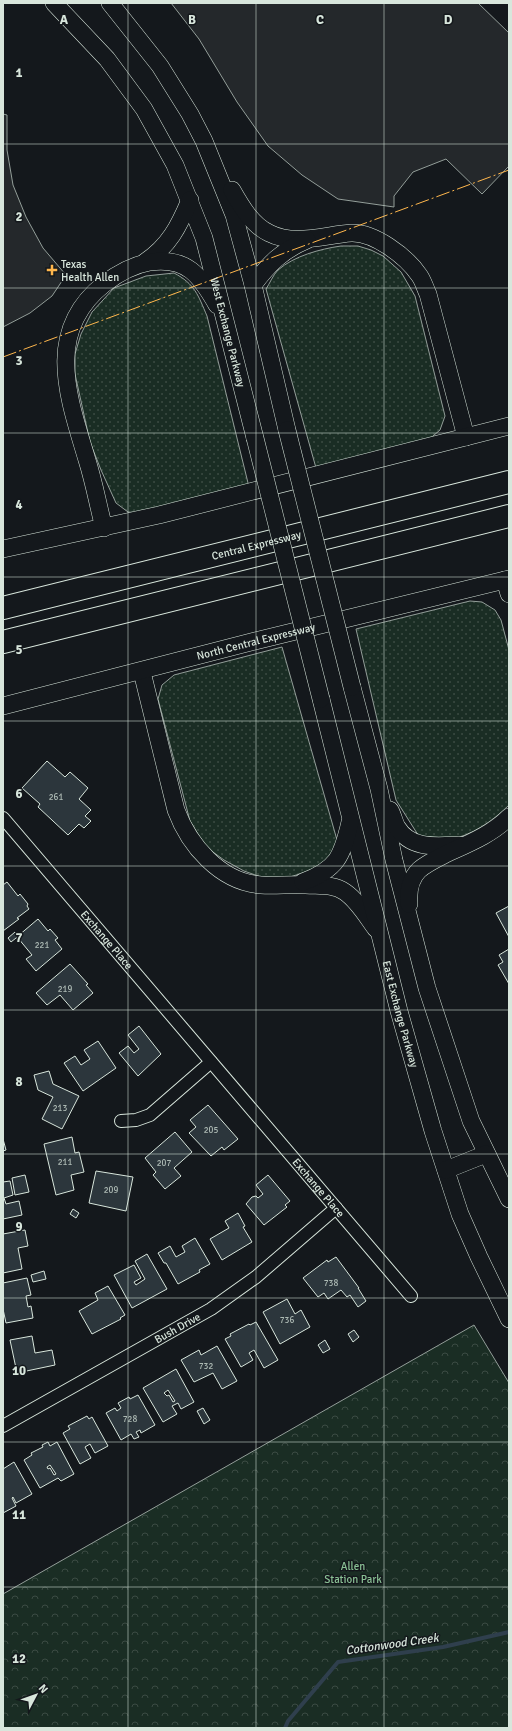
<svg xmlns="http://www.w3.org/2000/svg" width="512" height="1731" viewBox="0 0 512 1731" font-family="Signika,sans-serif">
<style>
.grass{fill:url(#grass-dots);stroke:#939e99}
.park{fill:url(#park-crowns);stroke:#939e99}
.parking{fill:#24282b;stroke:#939e99}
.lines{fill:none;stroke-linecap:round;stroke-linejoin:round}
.stream{stroke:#2f3f4d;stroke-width:4}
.building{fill:#2c363c;stroke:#d8e6dc;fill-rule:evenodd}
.minor-casing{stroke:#d8e6dc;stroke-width:14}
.secondary-casing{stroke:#d8e6dc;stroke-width:18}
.motorway-casing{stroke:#d8e6dc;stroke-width:24}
.minor{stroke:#14181c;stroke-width:12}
.secondary{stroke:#14181c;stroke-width:17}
.motorway{stroke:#14181c;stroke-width:22}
.secondary-bridge-casing{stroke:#d8e6dc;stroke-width:18;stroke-linecap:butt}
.secondary-bridge{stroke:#14181c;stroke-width:17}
.power{stroke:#ffb74d;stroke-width:1;stroke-dasharray:14 3 2 3;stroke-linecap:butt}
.grid{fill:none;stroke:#d8e6dc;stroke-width:1;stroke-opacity:0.55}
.poi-dot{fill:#ffb74d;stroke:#14181c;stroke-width:1.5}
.labels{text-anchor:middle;stroke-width:3;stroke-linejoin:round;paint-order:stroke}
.number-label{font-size:9px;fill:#adbab4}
.poi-label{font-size:11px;fill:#d8e6dc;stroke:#14181c;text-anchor:start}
.street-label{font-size:11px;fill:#d8e6dc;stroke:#14181c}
.park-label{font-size:11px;fill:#8ac095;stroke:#14181c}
.water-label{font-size:12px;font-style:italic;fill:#d8e6dc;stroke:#14181c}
.grid-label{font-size:13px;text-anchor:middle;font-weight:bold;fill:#d8e6dc;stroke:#14181c;stroke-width:3;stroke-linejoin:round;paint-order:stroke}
</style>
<defs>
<pattern id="grass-dots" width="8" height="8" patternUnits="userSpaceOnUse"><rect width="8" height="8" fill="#1a2d24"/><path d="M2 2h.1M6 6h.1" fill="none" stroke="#3b4b43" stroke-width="1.8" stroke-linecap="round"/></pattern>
<pattern id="park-crowns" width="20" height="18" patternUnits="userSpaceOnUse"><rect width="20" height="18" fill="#1a2d24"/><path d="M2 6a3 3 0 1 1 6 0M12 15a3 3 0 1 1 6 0" fill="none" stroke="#3b4b43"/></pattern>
</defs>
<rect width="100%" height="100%" fill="#14181c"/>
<g class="grass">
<path d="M 341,246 L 358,246 L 371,250 L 383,256 L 401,272 L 415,296 L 445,416 L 440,430 L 426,442 L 316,468 L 266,289 C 270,283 273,275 278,270 C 294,256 320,249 341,246 Z"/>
<path d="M 174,273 C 195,284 198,295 207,316 L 249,487 L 140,513 L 128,512 L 116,503 L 101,470 L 90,442 L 75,374 L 75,354 L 81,334 L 92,312 L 114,288 L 146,276 Z"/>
<path d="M 470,601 L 482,602 L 495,610 L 501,620 L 509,650 L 509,805 C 493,821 471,836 448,840 C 440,842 428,838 420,838 L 396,800 L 356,629 Z"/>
<polygon points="282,647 337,840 334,850 324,866 287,878 261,877 244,871 224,860 206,847 190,821 158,699 162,685 174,675"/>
</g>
<polygon class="park" points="474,1325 509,1383 509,1728 3,1728 3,1594"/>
<g class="parking">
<polygon points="171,3 478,3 509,33 509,166 482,194 446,159 413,172 394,196 394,207 338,199 302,175 268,146 237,102 199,39"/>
<polygon points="3,114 7,115 7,150 13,185 26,217 43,248 66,275 52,296 30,313 3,327"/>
</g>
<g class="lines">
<polyline class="stream" points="285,1728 288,1721 338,1662 443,1647 509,1632"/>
</g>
<g class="building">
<polygon points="47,761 65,777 70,772 88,788 79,799 91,810 85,816 91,821 84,828 79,824 68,835 38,807 40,804 22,788"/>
<polygon points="7,882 18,896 20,894 28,904 27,906 29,909 17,918 19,919 3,931 3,885"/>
<polygon points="509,906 509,937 496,913"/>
<polygon points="38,919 48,931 50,929 58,938 55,940 62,949 36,971 26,959 32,955 18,938 16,938 11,942 8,938 15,932 18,936"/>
<polygon points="509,949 509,984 498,965 503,962 499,955"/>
<polygon points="70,964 88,984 86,985 93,993 73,1010 60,995 47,1005 36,993"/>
<polygon points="139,1026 161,1054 138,1076 119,1053 128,1046 134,1053 139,1049 128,1035"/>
<polygon points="98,1041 116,1068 83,1091 64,1063 75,1056 81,1065 90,1059 84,1050"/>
<polygon points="49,1071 53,1084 79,1096 62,1129 42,1119 53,1097 38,1090 34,1075"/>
<polygon points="208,1105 238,1139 224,1150 222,1147 211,1156 189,1133 196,1127 190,1120"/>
<polygon points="175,1132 192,1152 174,1168 181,1176 165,1189 153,1175 156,1172 145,1158"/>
<polygon points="72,1137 75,1153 79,1152 84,1172 71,1175 74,1190 56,1195 44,1144"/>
<polygon points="3,1139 6,1150 3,1151"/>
<polygon points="96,1171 133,1177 126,1211 89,1203"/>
<polygon points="25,1175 29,1192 15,1195 12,1178"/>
<polygon points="268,1175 290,1201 285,1205 287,1207 264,1225 246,1204 252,1197 256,1196 258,1198 263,1194 256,1185"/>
<polygon points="10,1181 13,1195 4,1198 6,1204 19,1201 22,1215 3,1219 3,1182"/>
<polygon points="73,1209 79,1213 76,1218 70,1214"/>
<polygon points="238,1213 245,1226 243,1227 252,1242 222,1260 210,1239 229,1228 225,1221"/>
<polygon points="25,1230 28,1246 18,1248 22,1269 3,1273 3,1234"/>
<polygon points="195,1238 210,1264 199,1270 200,1272 178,1284 166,1263 164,1263 158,1253 170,1246 176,1257 185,1252 182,1246"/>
<polygon points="147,1254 167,1289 132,1308 114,1275 134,1265 141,1278 134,1282 136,1285 145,1279 135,1261"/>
<polygon points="336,1257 359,1288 358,1288 366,1301 358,1307 350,1295 347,1297 341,1290 328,1299 324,1293 318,1297 303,1278 327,1260 328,1262"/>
<polygon points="44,1271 46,1279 33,1282 31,1275"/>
<polygon points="27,1278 31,1295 26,1296 28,1307 31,1306 33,1318 6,1323 3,1309 3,1283"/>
<polygon points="108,1286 125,1315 120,1318 121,1319 92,1334 79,1311 98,1300 95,1293"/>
<polygon points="287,1299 295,1314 301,1310 310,1327 280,1344 263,1312"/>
<polygon points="256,1322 278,1360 264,1368 254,1350 249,1353 253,1360 241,1367 225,1339 231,1336 230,1334 249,1324 250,1325"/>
<polygon points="354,1330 359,1337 353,1342 348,1334"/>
<polygon points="32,1336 35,1353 52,1350 55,1365 17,1373 10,1340"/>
<polygon points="325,1340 330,1349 323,1353 318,1345"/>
<polygon points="217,1346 237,1381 222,1389 213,1373 194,1382 181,1360 199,1350 201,1355"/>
<path d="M 176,1369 L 194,1402 L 181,1409 L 178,1403 L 172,1406 L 177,1414 L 163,1422 L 143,1388 ZM 168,1390 L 175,1401 L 173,1402 L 169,1395 L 167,1396 L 164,1393 Z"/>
<polygon points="138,1395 155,1425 141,1433 140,1430 136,1432 139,1437 134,1439 131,1434 121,1440 106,1413 115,1408 117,1411 121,1408 118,1403 129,1397 130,1399"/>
<polygon points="203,1408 210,1420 204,1424 197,1411"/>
<polygon points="87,1416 89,1419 92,1417 108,1446 95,1453 90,1444 85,1447 91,1458 80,1464 63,1433 70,1429 68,1426"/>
<path d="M 48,1442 L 50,1446 L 57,1442 L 74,1474 L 61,1481 L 58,1478 L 40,1488 L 24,1460 L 32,1455 L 31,1453 L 43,1447 L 42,1445 ZM 50,1465 L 56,1474 L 54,1475 L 50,1468 L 48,1469 L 47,1467 Z"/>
<polygon points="14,1462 32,1494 16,1503 13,1497 12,1498 16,1506 3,1513 3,1469"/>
</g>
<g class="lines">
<g class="minor-casing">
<g id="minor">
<path id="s1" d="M 3,818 L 411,1296"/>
<polyline points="121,1121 136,1120 150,1115 211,1062"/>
<path id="s2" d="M 3,1426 L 211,1309 L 256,1277 L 336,1208"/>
</g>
</g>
<g class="secondary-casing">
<g id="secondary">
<path id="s3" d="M 54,3 L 107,59 L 144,109 L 175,165 L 204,238 L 255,438"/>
<polyline points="110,3 160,66 190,114 204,141 234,215 253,285 287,430"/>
<path d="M 232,190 C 241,206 252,225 269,233 C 294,246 325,235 351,233 C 374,232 406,256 419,275 C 423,280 425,288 428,294 L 466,437"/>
<path d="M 145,262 C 169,246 179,226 190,200"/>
<path d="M 253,285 C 269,264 281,251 307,240"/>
<path d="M 104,528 C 98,505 94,482 87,460 C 69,399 43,332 104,284 C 117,274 133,265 150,262 C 187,257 200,275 217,305"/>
<polyline points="3,549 159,515 509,426"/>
<polyline points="505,580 509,594"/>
<path d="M 142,672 L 176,810 C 189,845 220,882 261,885 C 276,886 291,884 306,885 C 320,886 333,884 345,892 C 358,901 367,917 376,929"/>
<polyline points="352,687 379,789 394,860 427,988 471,1121 509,1199"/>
<path id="s4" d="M 321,699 L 399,1011 L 433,1131 L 460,1214 L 479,1257 L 509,1319"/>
<path id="s5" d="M 3,706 L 255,641 L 509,579"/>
<path d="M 390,810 C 393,815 394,822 397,827 C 411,850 437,846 459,845"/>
<path d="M 303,882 C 337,869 342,857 350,822"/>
<path d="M 409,904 C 408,892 410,879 419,870 C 427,863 438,858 448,853 C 470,843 492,834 509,817"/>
<polyline points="446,1170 486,1154"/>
</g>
</g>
<g class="motorway-casing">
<g id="motorway">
<path id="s6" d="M 3,608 L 509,482"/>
<polyline points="3,642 509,516"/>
</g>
</g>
<use href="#minor" class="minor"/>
<use href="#secondary" class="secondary"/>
<use href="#motorway" class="motorway"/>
<g class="secondary-bridge-casing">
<g id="secondary-bridge">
<polyline points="287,430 352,687"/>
<polyline points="255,438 321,699"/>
</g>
</g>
<use href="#secondary-bridge" class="secondary-bridge"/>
<polyline class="power" points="3,357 509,170"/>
</g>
<path class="grid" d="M 128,3 L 128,1728M 256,3 L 256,1728M 384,3 L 384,1728M 3,144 L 509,144M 3,288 L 509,288M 3,433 L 509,433M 3,577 L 509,577M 3,721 L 509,721M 3,866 L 509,866M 3,1010 L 509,1010M 3,1154 L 509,1154M 3,1298 L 509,1298M 3,1442 L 509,1442M 3,1587 L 509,1587"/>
<path class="poi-dot" d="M50 264h4v4h4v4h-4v4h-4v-4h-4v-4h4z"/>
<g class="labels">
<g class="number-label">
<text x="56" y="800">261</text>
<text x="42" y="948">221</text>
<text x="65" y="992">219</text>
<text x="60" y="1111">213</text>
<text x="211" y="1133">205</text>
<text x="65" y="1165">211</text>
<text x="164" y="1166">207</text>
<text x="111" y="1193">209</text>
<text x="331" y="1286">738</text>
<text x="287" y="1323">736</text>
<text x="206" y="1369">732</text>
<text x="130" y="1422">728</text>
</g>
<g class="poi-label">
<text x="61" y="268">Texas<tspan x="61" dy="13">Health Allen</tspan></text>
</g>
<g class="street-label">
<text dy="4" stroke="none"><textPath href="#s3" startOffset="379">West Exchange Parkway</textPath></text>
<text dy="4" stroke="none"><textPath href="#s6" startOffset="261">Central Expressway</textPath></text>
<text dy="4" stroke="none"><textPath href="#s5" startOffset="261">North Central Expressway</textPath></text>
<text dy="4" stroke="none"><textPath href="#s1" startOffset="160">Exchange Place</textPath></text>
<text dy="4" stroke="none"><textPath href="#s4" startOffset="325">East Exchange Parkway</textPath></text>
<text dy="4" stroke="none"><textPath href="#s1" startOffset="486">Exchange Place</textPath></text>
<text dy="4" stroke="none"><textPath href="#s2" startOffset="200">Bush Drive</textPath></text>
</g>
<g class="park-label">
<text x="353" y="1570">Allen<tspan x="353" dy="13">Station Park</tspan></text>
</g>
<g class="water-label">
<text transform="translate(392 1644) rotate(-8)" y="4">Cottonwood Creek</text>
</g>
</g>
<g class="grid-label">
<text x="64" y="24">A</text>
<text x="192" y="24">B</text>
<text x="320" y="24">C</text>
<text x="448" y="24">D</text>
<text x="19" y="77">1</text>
<text x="19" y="221">2</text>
<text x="19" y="365">3</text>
<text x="19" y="509">4</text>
<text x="19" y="654">5</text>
<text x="19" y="798">6</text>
<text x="19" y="942">7</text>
<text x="19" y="1086">8</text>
<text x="19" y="1231">9</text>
<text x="19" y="1375">10</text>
<text x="19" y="1519">11</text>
<text x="19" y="1663">12</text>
</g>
<rect width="512" height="1731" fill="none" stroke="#d8e6dc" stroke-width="8"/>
<g transform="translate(36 1695) rotate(49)" stroke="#14181c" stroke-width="3" paint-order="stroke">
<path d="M0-3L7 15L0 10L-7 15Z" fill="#d8e6dc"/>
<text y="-6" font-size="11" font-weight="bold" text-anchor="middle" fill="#d8e6dc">N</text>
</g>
</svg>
